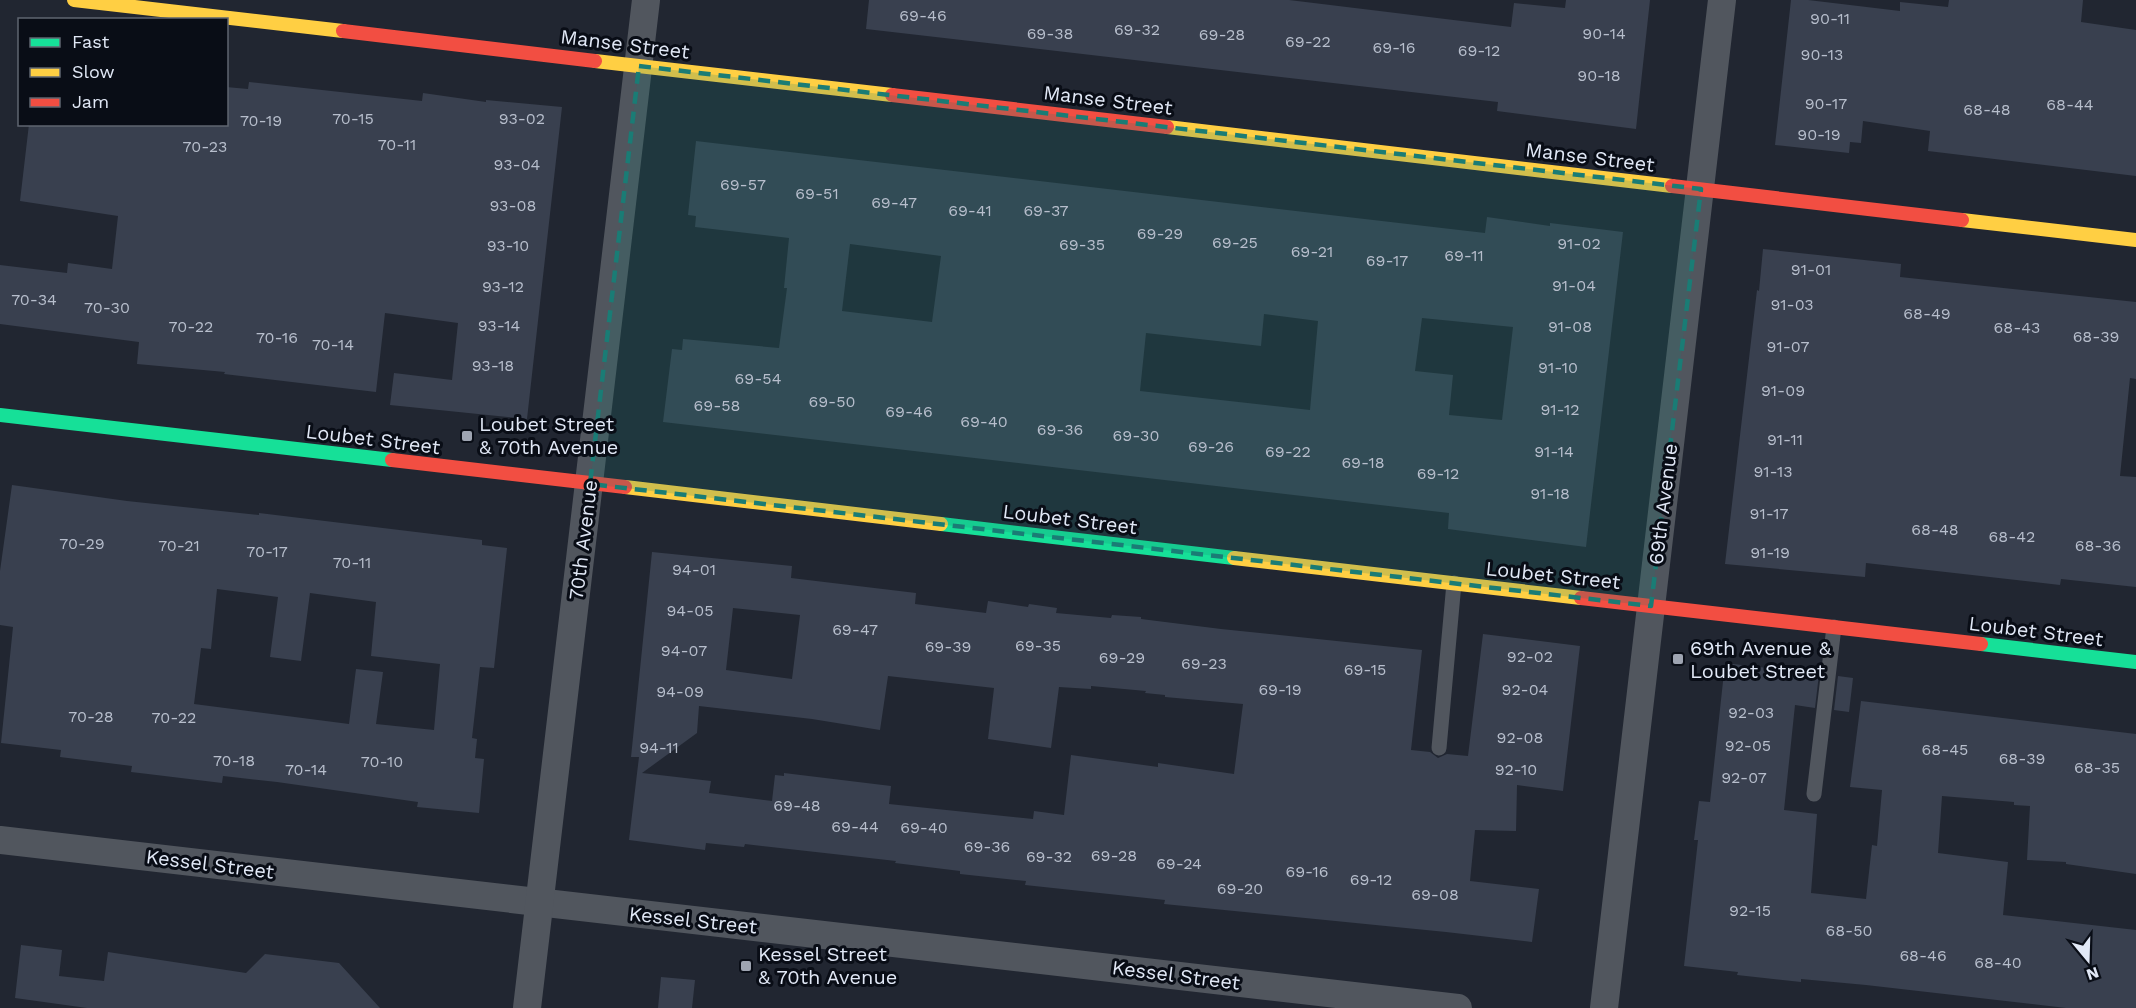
<svg xmlns="http://www.w3.org/2000/svg" width="2136" height="1008" viewBox="0 0 2136 1008" font-family="'Work Sans',sans-serif">
<style>
.building{fill:#39404f;fill-rule:evenodd}
.lines{fill:none;stroke-linecap:round;stroke-linejoin:round}
.lane{stroke:#51565e;stroke-width:15}
.street{stroke:#51565e;stroke-width:28}
.fast{stroke:#16e098;stroke-width:14}
.slow{stroke:#ffcf43;stroke-width:14}
.jam{stroke:#f24e42;stroke-width:14}
.marked{fill:#1a7c75;fill-opacity:0.2;stroke:#1a7c75;stroke-width:4.5;stroke-dasharray:12 8;stroke-linejoin:round}
.poi-dot{fill:#9ea4b1;stroke:#090d16;stroke-width:2}
.labels{text-anchor:middle;stroke-width:6;stroke-linejoin:round;paint-order:stroke}
.number-label{font-size:16px;fill:#b7becc}
.street-label{font-size:20px;fill:#e1e8f6;stroke:#090d16}
.poi-label{font-size:20px;fill:#e1e8f6;stroke:#090d16;text-anchor:start}
</style>
<rect width="100%" height="100%" fill="#212631"/>
<g class="building">
<polygon points="869,0 1289,0 1511,27 1514,3 1565,8 1566,0 1650,0 1636,129 1497,111 1498,102 866,29"/>
<polygon points="1791,0 1808,0 1900,11 1900,2 1948,7 1949,0 2083,0 2081,22 2136,30 2136,176 1928,151 1930,131 1863,121 1861,143 1850,142 1849,153 1775,145"/>
<polygon points="249,82 422,101 423,93 486,102 486,100 562,107 527,419 390,405 394,373 452,380 458,323 385,313 376,392 224,374 225,372 137,364 139,342 0,324 0,265 67,273 68,263 112,269 118,216 20,201 29,124 226,124 226,87 248,89"/>
<path d="M 696,141 L 1485,233 L 1487,217 L 1550,226 L 1550,223 L 1623,232 L 1586,547 L 1448,529 L 1449,513 L 663,422 L 672,349 L 682,350 L 683,339 L 779,348 L 787,288 L 784,288 L 789,238 L 695,227 L 696,216 L 688,215 ZM 850,244 L 941,256 L 932,322 L 842,311 ZM 1264,314 L 1318,321 L 1310,410 L 1140,391 L 1146,333 L 1261,346 ZM 1422,318 L 1513,327 L 1502,420 L 1449,415 L 1453,375 L 1415,371 Z"/>
<polygon points="1763,249 1901,264 1900,277 2136,302 2136,379 2130,378 2120,476 2136,477 2136,587 2061,579 2060,585 1866,563 1865,577 1725,564 1757,290 1759,291"/>
<path d="M 12,485 L 127,501 L 259,515 L 259,513 L 482,540 L 482,545 L 507,548 L 494,668 L 480,667 L 472,738 L 477,739 L 475,758 L 484,759 L 479,813 L 417,807 L 418,802 L 277,782 L 223,776 L 222,783 L 148,774 L 131,772 L 132,766 L 60,757 L 61,750 L 1,743 L 13,627 L 0,625 L 0,571 ZM 217,589 L 278,597 L 270,657 L 301,661 L 310,593 L 376,602 L 371,656 L 440,664 L 434,730 L 376,724 L 383,672 L 356,669 L 349,724 L 194,704 L 201,648 L 211,649 Z"/>
<path d="M 652,552 L 792,566 L 791,578 L 916,593 L 915,604 L 986,613 L 988,601 L 1028,607 L 1029,604 L 1057,608 L 1056,613 L 1111,618 L 1112,615 L 1141,617 L 1141,619 L 1221,629 L 1422,650 L 1411,750 L 1430,752 L 1438,758 L 1447,754 L 1468,756 L 1483,634 L 1580,646 L 1563,791 L 1517,785 L 1516,831 L 1475,830 L 1470,881 L 1539,889 L 1532,942 L 1446,932 L 1164,904 L 1165,900 L 1025,885 L 1026,881 L 960,874 L 960,871 L 895,863 L 896,861 L 745,844 L 744,847 L 706,843 L 705,850 L 629,840 L 639,757 L 631,757 ZM 733,608 L 800,615 L 792,679 L 726,670 ZM 888,676 L 994,688 L 988,739 L 1051,748 L 1059,687 L 1091,689 L 1091,686 L 1146,691 L 1145,693 L 1165,695 L 1165,697 L 1243,704 L 1234,774 L 1158,763 L 1158,767 L 1071,755 L 1064,815 L 1034,811 L 1033,819 L 889,804 L 891,786 L 784,773 L 784,776 L 775,775 L 772,801 L 709,793 L 711,781 L 642,773 L 697,733 L 699,706 L 812,719 L 880,730 Z"/>
<polygon points="1725,663 1819,674 1815,708 1795,705 1784,810 1817,814 1811,893 1866,899 1872,845 1877,846 1882,790 1850,787 1861,701 2136,734 2136,874 2066,864 2066,862 2027,860 2030,806 2014,805 2014,802 1942,796 1938,853 2008,862 2003,915 2136,930 2136,1008 2066,1008 1866,985 1801,979 1801,982 1737,975 1738,972 1684,966 1698,840 1694,840 1699,801 1710,802"/>
<polygon points="1838,676 1853,678 1849,712 1834,710"/>
<polygon points="21,945 62,950 59,976 104,981 108,952 246,973 265,954 339,963 380,1008 87,1008 15,998"/>
<polygon points="661,977 695,980 692,1008 658,1008"/>
</g>
<g class="lines">
<g class="lane">
<polyline points="1439,748 1454,583"/>
<polyline points="1814,794 1834,627"/>
</g>
<g class="street">
<polyline points="0,840 1458,1008"/>
<polyline points="527,1008 646,0"/>
<polyline points="1604,1008 1722,0"/>
</g>
<g class="fast">
<polyline points="0,415 392,460"/>
<polyline points="941,524 1234,558"/>
<polyline points="1981,644 2136,662"/>
</g>
<g class="slow">
<polyline points="74,0 343,31"/>
<polyline points="595,61 892,95"/>
<polyline points="1167,127 1672,186"/>
<polyline points="1962,220 2136,240"/>
<polyline points="625,487 941,524"/>
<polyline points="1234,558 1581,598"/>
</g>
<g class="jam">
<polyline points="343,31 595,61"/>
<polyline points="892,95 1167,127"/>
<polyline points="1672,186 1962,220"/>
<polyline points="392,460 625,487"/>
<polyline points="1581,598 1981,644"/>
</g>
</g>
<path class="marked" d="M 639,66 L 1701,189 L 1651,606 L 590,484 Z"/>
<g class="poi-dot">
<rect x="461" y="430" width="12" height="12" rx="3"/>
<rect x="1672" y="653" width="12" height="12" rx="3"/>
<rect x="740" y="960" width="12" height="12" rx="3"/>
</g>
<g class="labels">
<g class="number-label">
<text x="923" y="21">69-46</text>
<text x="1830" y="24">90-11</text>
<text x="1137" y="35">69-32</text>
<text x="1050" y="39">69-38</text>
<text x="1604" y="39">90-14</text>
<text x="1222" y="40">69-28</text>
<text x="1308" y="47">69-22</text>
<text x="1394" y="53">69-16</text>
<text x="1479" y="56">69-12</text>
<text x="1822" y="60">90-13</text>
<text x="1599" y="81">90-18</text>
<text x="1826" y="109">90-17</text>
<text x="2070" y="110">68-44</text>
<text x="1987" y="115">68-48</text>
<text x="353" y="124">70-15</text>
<text x="522" y="124">93-02</text>
<text x="261" y="126">70-19</text>
<text x="1819" y="140">90-19</text>
<text x="397" y="150">70-11</text>
<text x="205" y="152">70-23</text>
<text x="517" y="170">93-04</text>
<text x="743" y="190">69-57</text>
<text x="817" y="199">69-51</text>
<text x="894" y="208">69-47</text>
<text x="513" y="211">93-08</text>
<text x="970" y="216">69-41</text>
<text x="1046" y="216">69-37</text>
<text x="1160" y="239">69-29</text>
<text x="1235" y="248">69-25</text>
<text x="1579" y="249">91-02</text>
<text x="1082" y="250">69-35</text>
<text x="508" y="251">93-10</text>
<text x="1312" y="257">69-21</text>
<text x="1464" y="261">69-11</text>
<text x="1387" y="266">69-17</text>
<text x="1811" y="275">91-01</text>
<text x="1574" y="291">91-04</text>
<text x="503" y="292">93-12</text>
<text x="34" y="305">70-34</text>
<text x="1792" y="310">91-03</text>
<text x="107" y="313">70-30</text>
<text x="1927" y="319">68-49</text>
<text x="499" y="331">93-14</text>
<text x="191" y="332">70-22</text>
<text x="1570" y="332">91-08</text>
<text x="2017" y="333">68-43</text>
<text x="2096" y="342">68-39</text>
<text x="277" y="343">70-16</text>
<text x="333" y="350">70-14</text>
<text x="1788" y="352">91-07</text>
<text x="493" y="371">93-18</text>
<text x="1558" y="373">91-10</text>
<text x="758" y="384">69-54</text>
<text x="1783" y="396">91-09</text>
<text x="832" y="407">69-50</text>
<text x="717" y="411">69-58</text>
<text x="1560" y="415">91-12</text>
<text x="909" y="417">69-46</text>
<text x="984" y="427">69-40</text>
<text x="1060" y="435">69-36</text>
<text x="1136" y="441">69-30</text>
<text x="1785" y="445">91-11</text>
<text x="1211" y="452">69-26</text>
<text x="1288" y="457">69-22</text>
<text x="1554" y="457">91-14</text>
<text x="1363" y="468">69-18</text>
<text x="1773" y="477">91-13</text>
<text x="1438" y="479">69-12</text>
<text x="1550" y="499">91-18</text>
<text x="1769" y="519">91-17</text>
<text x="1935" y="535">68-48</text>
<text x="2012" y="542">68-42</text>
<text x="82" y="549">70-29</text>
<text x="179" y="551">70-21</text>
<text x="2098" y="551">68-36</text>
<text x="267" y="557">70-17</text>
<text x="1770" y="558">91-19</text>
<text x="352" y="568">70-11</text>
<text x="694" y="575">94-01</text>
<text x="690" y="616">94-05</text>
<text x="855" y="635">69-47</text>
<text x="1038" y="651">69-35</text>
<text x="948" y="652">69-39</text>
<text x="684" y="656">94-07</text>
<text x="1530" y="662">92-02</text>
<text x="1122" y="663">69-29</text>
<text x="1204" y="669">69-23</text>
<text x="1365" y="675">69-15</text>
<text x="1280" y="695">69-19</text>
<text x="1525" y="695">92-04</text>
<text x="680" y="697">94-09</text>
<text x="1751" y="718">92-03</text>
<text x="91" y="722">70-28</text>
<text x="174" y="723">70-22</text>
<text x="1520" y="743">92-08</text>
<text x="1748" y="751">92-05</text>
<text x="659" y="753">94-11</text>
<text x="1945" y="755">68-45</text>
<text x="2022" y="764">68-39</text>
<text x="234" y="766">70-18</text>
<text x="382" y="767">70-10</text>
<text x="2097" y="773">68-35</text>
<text x="306" y="775">70-14</text>
<text x="1516" y="775">92-10</text>
<text x="1744" y="783">92-07</text>
<text x="797" y="811">69-48</text>
<text x="855" y="832">69-44</text>
<text x="924" y="833">69-40</text>
<text x="987" y="852">69-36</text>
<text x="1114" y="861">69-28</text>
<text x="1049" y="862">69-32</text>
<text x="1179" y="869">69-24</text>
<text x="1307" y="877">69-16</text>
<text x="1371" y="885">69-12</text>
<text x="1240" y="894">69-20</text>
<text x="1435" y="900">69-08</text>
<text x="1750" y="916">92-15</text>
<text x="1849" y="936">68-50</text>
<text x="1923" y="961">68-46</text>
<text x="1998" y="968">68-40</text>
</g>
<g class="street-label">
<text transform="translate(625 44) rotate(7)" y="7">Manse Street</text>
<text transform="translate(1108 100) rotate(7)" y="7">Manse Street</text>
<text transform="translate(1590 157) rotate(7)" y="7">Manse Street</text>
<text transform="translate(373 439) rotate(7)" y="7">Loubet Street</text>
<text transform="translate(1663 504) rotate(-83)" y="7">69th Avenue</text>
<text transform="translate(1070 519) rotate(7)" y="7">Loubet Street</text>
<text transform="translate(583 540) rotate(-83)" y="7">70th Avenue</text>
<text transform="translate(1553 575) rotate(6)" y="7">Loubet Street</text>
<text transform="translate(2036 631) rotate(7)" y="7">Loubet Street</text>
<text transform="translate(210 864) rotate(7)" y="7">Kessel Street</text>
<text transform="translate(693 920) rotate(6)" y="7">Kessel Street</text>
<text transform="translate(1176 975) rotate(7)" y="7">Kessel Street</text>
</g>
<g class="poi-label">
<text x="479" y="431">Loubet Street<tspan x="479" dy="23">&amp; 70th Avenue</tspan></text>
<text x="1690" y="655">69th Avenue &amp;<tspan x="1690" dy="23">Loubet Street</tspan></text>
<text x="758" y="961">Kessel Street<tspan x="758" dy="23">&amp; 70th Avenue</tspan></text>
</g>
</g>
<rect x="18" y="18" width="210" height="108" fill="#090d16" stroke="#5f6570" stroke-width="1.5"/>
<rect x="30" y="38" width="30" height="9" fill="#16e098" stroke="#5f6570" stroke-width="1.5"/>
<text x="72" y="48" font-size="18" fill="#e1e8f6">Fast</text>
<rect x="30" y="68" width="30" height="9" fill="#ffcf43" stroke="#5f6570" stroke-width="1.5"/>
<text x="72" y="78" font-size="18" fill="#e1e8f6">Slow</text>
<rect x="30" y="98" width="30" height="9" fill="#f24e42" stroke="#5f6570" stroke-width="1.5"/>
<text x="72" y="108" font-size="18" fill="#e1e8f6">Jam</text>
<g transform="translate(2088 960) rotate(161)" stroke="#090d16" stroke-width="4.5" paint-order="stroke">
<path d="M0-4.5L10 22L0 15L-10 22Z" fill="#e1e8f6"/>
<text y="-9" font-size="16" font-weight="bold" text-anchor="middle" fill="#e1e8f6">N</text>
</g>
</svg>
